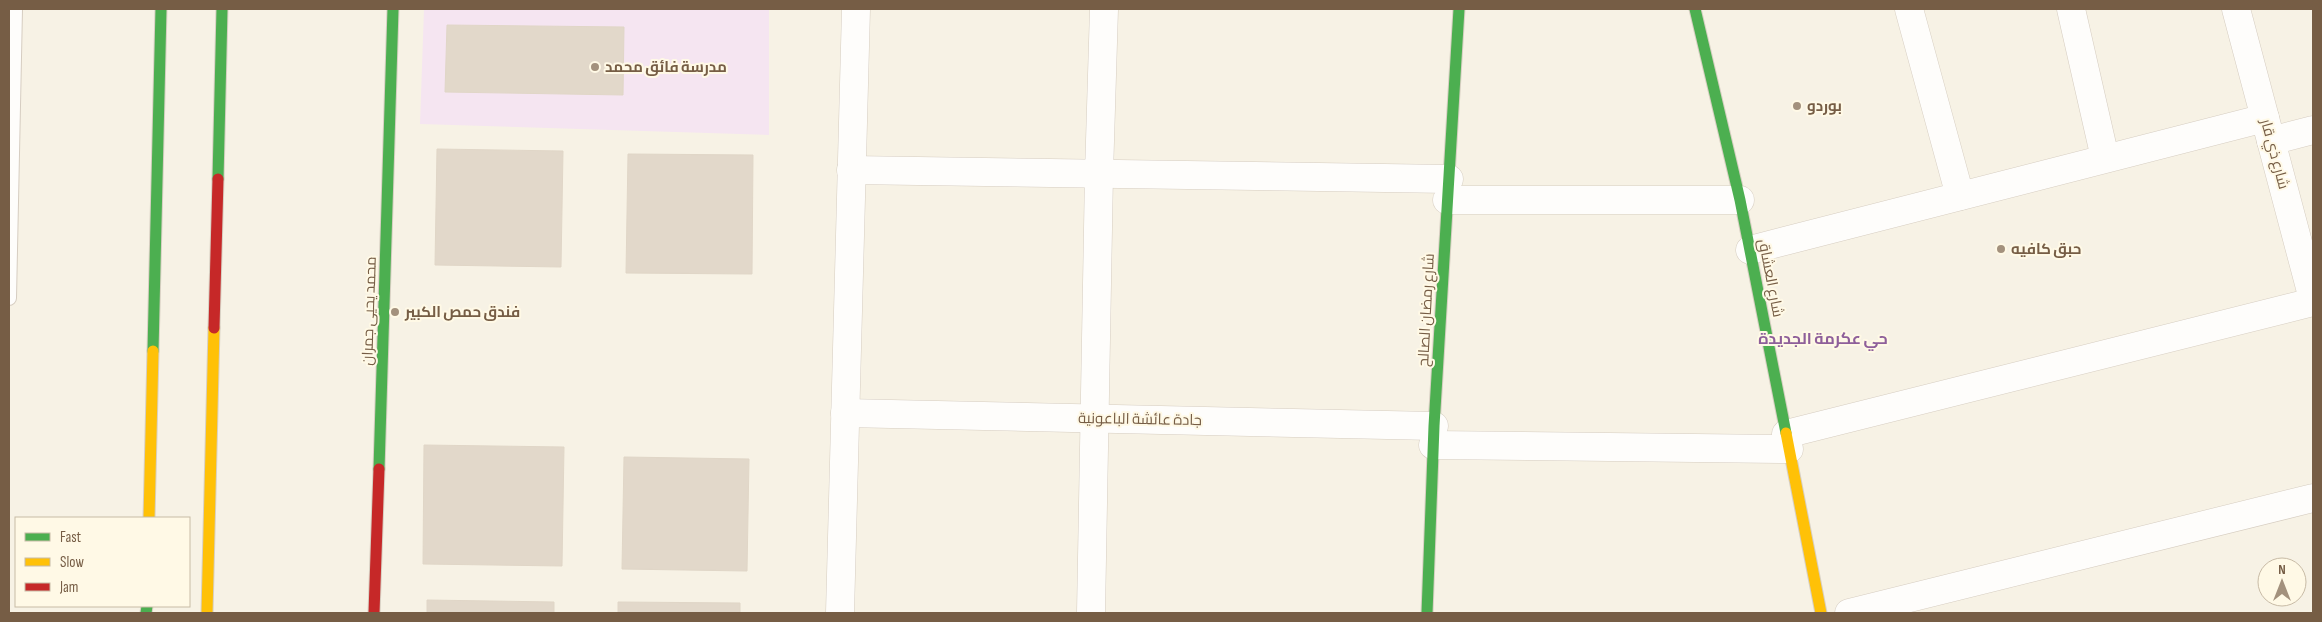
<svg xmlns="http://www.w3.org/2000/svg" width="2322" height="622" viewBox="0 0 2322 622" font-family="'Sofia Sans Condensed',Cairo,sans-serif">
<style>
.education{fill:#f5e5f1}
.building{fill:#e2d8ca;stroke:#e0d6c7}
.lines{fill:none;stroke-linecap:round;stroke-linejoin:round}
.lane-casing{stroke:#d6cdc1;stroke-width:16}
.street-casing{stroke:#d6cdc1;stroke-width:29}
.fast-casing{stroke:#d7cfc2;stroke-width:13}
.slow-casing{stroke:#d7cfc2;stroke-width:13}
.jam-casing{stroke:#d7cfc2;stroke-width:13}
.lane{stroke:#fefdfb;stroke-width:14}
.street{stroke:#fefdfb;stroke-width:28}
.fast{stroke:#4caf50;stroke-width:11}
.slow{stroke:#ffc107;stroke-width:11}
.jam{stroke:#c62828;stroke-width:11}
.poi-dot{fill:#a3917d;stroke:#fff9e6;stroke-width:2}
.labels{text-anchor:middle;stroke-width:4;stroke-linejoin:round;paint-order:stroke}
.poi-label{font-size:15px;font-weight:bold;fill:#765d45;stroke:#fff9e6;text-anchor:start}
.street-label{font-size:15px;fill:#765d45;stroke:#fff9e6}
.neighbourhood-label{font-size:16px;font-weight:bold;fill:#8e5f9a;stroke:#fff9e6}
</style>
<rect width="100%" height="100%" fill="#f7f2e5"/>
<polygon class="education" points="424,9 769,9 769,135 420,124"/>
<g class="building">
<polygon points="447,25 624,27 623,95 445,92"/>
<polygon points="437,149 563,151 561,267 435,265"/>
<polygon points="628,154 753,155 752,274 626,273"/>
<polygon points="424,445 564,447 562,566 423,564"/>
<polygon points="624,457 749,459 747,571 622,569"/>
<polygon points="427,600 554,602 554,613 427,613"/>
<polygon points="618,602 740,603 740,613 618,613"/>
</g>
<g class="lines">
<g class="lane-casing">
<polyline id="lane" points="9,298 15,9"/>
</g>
<g class="street-casing">
<g id="street">
<polyline points="1909,9 1960,196"/>
<polyline points="2071,9 2105,158"/>
<polyline points="2236,9 2313,299"/>
<polyline points="2271,141 2313,130"/>
<polyline points="851,170 1449,179"/>
<polyline points="1447,200 1740,200"/>
<polyline points="1750,250 2265,118"/>
<polyline points="845,413 1434,426"/>
<polyline points="1786,434 2313,302"/>
<polyline points="1433,445 1789,449"/>
<polyline points="840,613 856,9"/>
<polyline points="1091,613 1099,174 1104,9"/>
<polyline points="1849,613 2313,498"/>
</g>
</g>
<g class="fast-casing">
<g id="fast">
<polyline points="1695,9 1740,200 1786,433"/>
<polyline points="218,179 222,9"/>
<polyline points="153,351 161,9"/>
<polyline points="379,469 393,9"/>
<polyline points="146,613 147,606"/>
<polyline points="1427,613 1434,426 1459,9"/>
</g>
</g>
<g class="slow-casing">
<g id="slow">
<polyline points="1786,433 1821,613"/>
<polyline points="149,518 153,351"/>
<polyline points="207,613 214,328"/>
</g>
</g>
<g class="jam-casing">
<g id="jam">
<polyline points="214,328 218,179"/>
<polyline points="374,613 379,469"/>
</g>
</g>
<use href="#lane" class="lane"/>
<use href="#street" class="street"/>
<use href="#fast" class="fast"/>
<use href="#slow" class="slow"/>
<use href="#jam" class="jam"/>
</g>
<g class="poi-dot">
<circle cx="595" cy="67" r="5"/>
<circle cx="1797" cy="106" r="5"/>
<circle cx="2001" cy="249" r="5"/>
<circle cx="395" cy="312" r="5"/>
</g>
<g class="labels">
<g class="poi-label">
<text x="605" y="72">مدرسة فائق محمد</text>
<text x="1807" y="111">بوردو</text>
<text x="2011" y="254">حبق كافيه</text>
<text x="405" y="317">فندق حمص الكبير</text>
</g>
<g class="street-label">
<text transform="translate(2275 154) rotate(75)" y="5">شارع ذي قار</text>
<text transform="translate(1771 278) rotate(79)" y="5">شارع العشاق</text>
<text transform="translate(1426 310) rotate(-87)" y="5">شارع رمضان الصالح</text>
<text transform="translate(369 311) rotate(-88)" y="5">محمد يحيى جمران</text>
<text transform="translate(1140 419) rotate(1)" y="5">جادة عائشة الباعونية</text>
</g>
<g class="neighbourhood-label">
<text x="1823" y="344">حي عكرمة الجديدة</text>
</g>
</g>
<rect width="2322" height="622" fill="none" stroke="#765d45" stroke-width="20"/>
<rect x="15" y="517" width="175" height="90" fill="#fff9e6" stroke="#c8bba6"/>
<rect x="25" y="533" width="25" height="8" fill="#4caf50" stroke="#c8bba6"/>
<text x="60" y="542" font-size="15" fill="#765d45">Fast</text>
<rect x="25" y="558" width="25" height="8" fill="#ffc107" stroke="#c8bba6"/>
<text x="60" y="567" font-size="15" fill="#765d45">Slow</text>
<rect x="25" y="583" width="25" height="8" fill="#c62828" stroke="#c8bba6"/>
<text x="60" y="592" font-size="15" fill="#765d45">Jam</text>
<g transform="translate(2282 582)"><circle r="24" fill="#fff9e6" stroke="#c8bba6"/>
<path d="M0-4L9 19L0 12L-9 19Z" fill="#a3917d"/>
<text y="-8" font-size="14" font-weight="bold" text-anchor="middle" fill="#765d45">N</text>
</g>
</svg>
